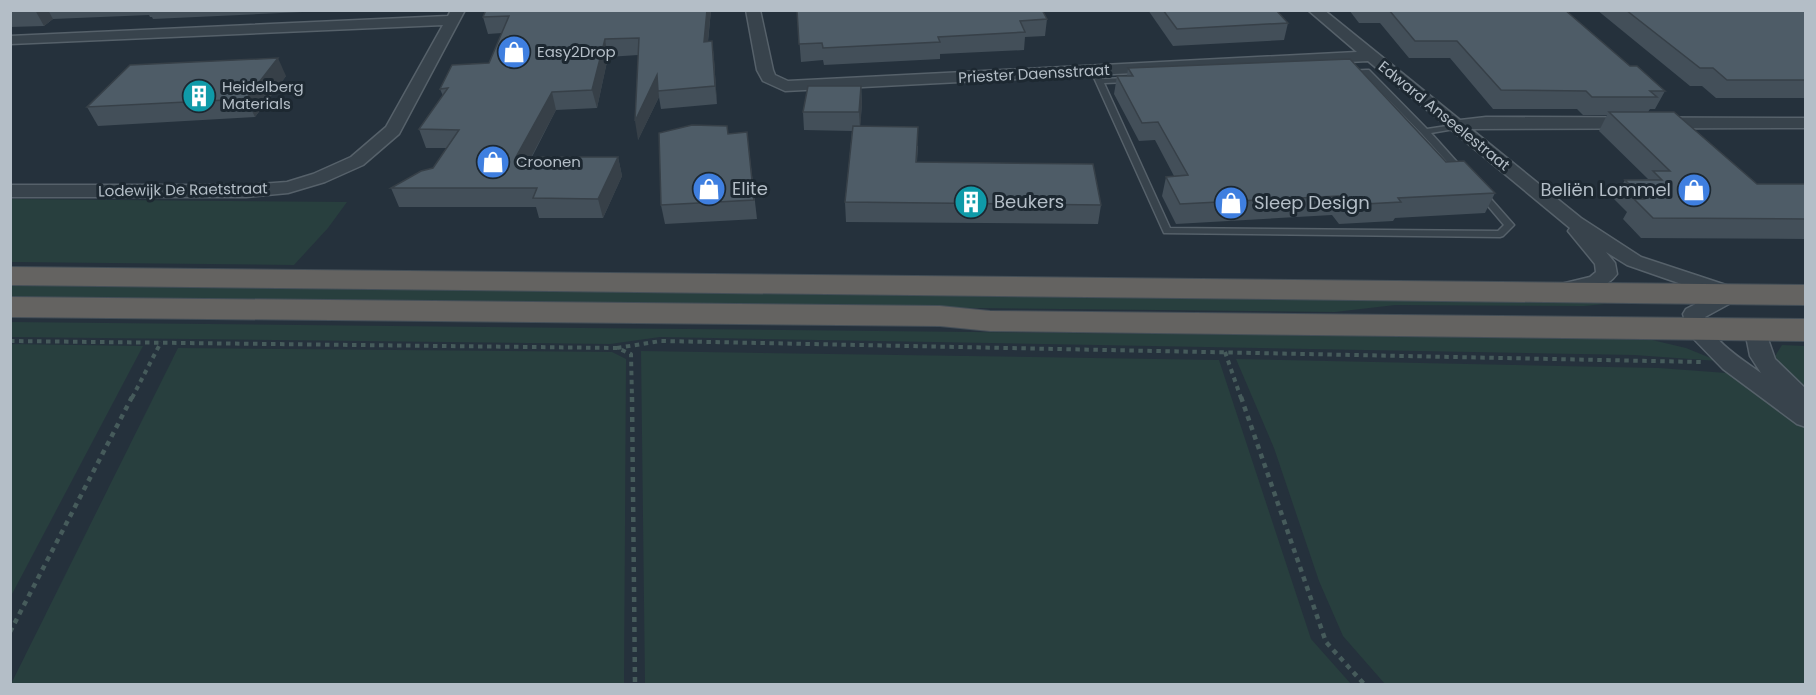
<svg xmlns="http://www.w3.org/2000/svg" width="1816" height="695" viewBox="0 0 1816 695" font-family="Poppins,sans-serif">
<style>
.green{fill:#283f3e}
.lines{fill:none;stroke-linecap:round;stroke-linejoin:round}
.service-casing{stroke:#56616a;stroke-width:3}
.minor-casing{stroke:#56616a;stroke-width:3}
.trunk-casing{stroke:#434e57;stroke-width:2}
.path-far1{stroke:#465b5b;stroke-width:4;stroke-dasharray:4.5 4.5;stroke-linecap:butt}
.path{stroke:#465b5b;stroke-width:4.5;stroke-dasharray:5 5;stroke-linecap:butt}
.service{fill:#38434c;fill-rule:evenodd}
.minor{fill:#38434c;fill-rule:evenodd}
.trunk{fill:#646361;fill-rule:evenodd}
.wall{fill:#434f59}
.shaded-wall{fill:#374048}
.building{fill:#4e5c67;stroke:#374048;stroke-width:1.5}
.labels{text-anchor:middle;stroke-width:6;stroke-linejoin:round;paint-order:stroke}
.far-poi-label{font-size:15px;fill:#b4bec7;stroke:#1d2831;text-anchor:start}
.far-street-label{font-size:15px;fill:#b4bec7;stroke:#1d2831}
.poi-label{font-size:18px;fill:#b4bec7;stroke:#1d2831;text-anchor:start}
</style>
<rect width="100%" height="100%" fill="#25313c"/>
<g class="green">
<polygon points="11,199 347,202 328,228 294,265 11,262"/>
<polygon points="10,284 1589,302 1605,304 1584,306 1395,305 1335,312 11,297"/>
<polygon points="11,322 1648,339 1686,348 1718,361 1634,355 660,337 610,344 11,337"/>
<polygon points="10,344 143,346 11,596 10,596"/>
<polygon points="1782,345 1805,346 1805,390 1782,368 1775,356"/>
<polygon points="178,348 612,352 626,359 624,684 11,684"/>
<polygon points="641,351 1219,360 1311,639 1351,684 645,684"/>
<polygon points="1236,359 1659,368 1740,374 1805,427 1805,684 1385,684 1343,636 1319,581 1274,448"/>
</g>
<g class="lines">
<g class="service-casing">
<g id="service">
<polygon points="1092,69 1098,69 1102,79 1129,78 1133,80 1129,82 1104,83 1170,228 1498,231 1504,225 1477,193 1481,190 1484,191 1514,225 1503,236 1500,237 1164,233 1091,71"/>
<polygon points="1366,70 1369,70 1427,129 1460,124 1460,128 1431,133 1465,171 1465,175 1459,175 1422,134 1364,74 1348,75 1344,73 1348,71"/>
</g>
</g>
<g class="minor-casing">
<g id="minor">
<polygon points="451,10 465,10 399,134 363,165 325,182 288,193 246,197 10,197 10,185 246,185 287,182 313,174 351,157 386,127 443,25 10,44 10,36 448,16"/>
<path d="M 746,10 L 760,10 L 773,70 L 775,75 L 788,81 L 1357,52 L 1308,10 L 1324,10 L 1460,120 L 1486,117 L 1806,118 L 1806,128 L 1471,129 L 1581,218 L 1641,257 L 1738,289 L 1742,294 L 1738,299 L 1705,317 C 1710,340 1743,360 1761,373 L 1750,356 L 1746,336 C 1752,326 1761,322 1773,325 L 1776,330 L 1768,339 L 1775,359 L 1806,389 L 1806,427 L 1797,424 L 1723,369 L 1689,334 L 1683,314 L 1686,309 L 1713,295 L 1627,265 L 1606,252 L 1615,263 L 1617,274 C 1607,289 1574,299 1557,295 L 1553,290 L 1557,285 L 1590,277 L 1596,272 L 1595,264 L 1568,231 L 1570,228 L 1368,61 L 785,91 L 763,81 L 757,70 Z"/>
</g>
</g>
<g class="trunk-casing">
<g id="trunk">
<polygon points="10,267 1806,285 1806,305 10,285"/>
<polygon points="10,297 940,306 990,311 1806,319 1806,341 990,331 940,326 10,317"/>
</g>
</g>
<g class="path-far1">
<polyline points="10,341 617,348 631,354 632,398"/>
<polyline points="617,348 661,341 1701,362"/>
<polyline points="1225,352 1241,398"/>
<polyline points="132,398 161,342"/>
</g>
<g class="path">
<polyline points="632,397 635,684"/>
<polyline points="1241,397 1326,642 1364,684"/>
<polyline points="10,632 132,397"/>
</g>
<use href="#service" class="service"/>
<use href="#minor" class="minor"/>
<use href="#trunk" class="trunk"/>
</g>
<g class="wall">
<polygon points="10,10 346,10 153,19 152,17 150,17 149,15 53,19 44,26 10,27"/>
<polygon points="486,10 711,10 708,42 712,41 714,59 717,104 661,109 659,97 638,140 638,55 608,57 597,108 556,110 532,157 618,157 622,176 603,218 539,218 536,207 399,207 391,188 433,168 447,148 426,148 419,129 443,96 440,89 489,63 502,33 488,34 483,17"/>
<polygon points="797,10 1047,19 1045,36 1025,37 1024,50 940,54 940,59 824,65 823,60 801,62"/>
<polygon points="1148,10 1276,10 1288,23 1284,40 1173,46"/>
<polygon points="1349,10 1565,10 1630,66 1665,91 1655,109 1650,109 1648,112 1757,184 1806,184 1806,239 1641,238 1623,219 1627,212 1614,199 1625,180 1648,179 1599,131 1607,115 1583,115 1577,109 1493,109 1450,58 1409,58 1380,23 1359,23"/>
<polygon points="1597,10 1806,10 1806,98 1716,98 1702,86 1690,86"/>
<polygon points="1128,68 1446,162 1495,193 1485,213 1395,218 1393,221 1339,224 1332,215 1176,224 1162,196 1166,177 1174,176 1155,140 1139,141 1114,94 1117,76 1127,76"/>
<polygon points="286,76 255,117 98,126 87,107"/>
<polygon points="861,86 862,104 860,126 918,146 917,162 1101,205 1098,224 846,222 845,202 852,131 804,130 803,112"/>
<polygon points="747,132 757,219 665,224 661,205 728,134"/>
</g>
<g class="shaded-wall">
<polygon points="35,10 48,10 53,19 44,26"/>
<polygon points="707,10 711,10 706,60 704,42"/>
<polygon points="605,39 608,57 597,108 592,90"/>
<polygon points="712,41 714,59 717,104 715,86"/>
<polygon points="278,58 286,76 255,117 246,99"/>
<polygon points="657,75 659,97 638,140 635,121"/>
<polygon points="861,86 862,104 860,131 859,112"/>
<polygon points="552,92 556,110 521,176 516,157"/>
<polygon points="618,157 622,176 603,218 598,199"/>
</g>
<g class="building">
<polygon points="486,10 707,10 704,42 712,41 715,86 658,91 657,75 635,121 639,38 605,39 592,90 552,92 516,157 618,157 598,199 533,198 537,188 391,188 421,171 433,168 459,130 419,129 448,88 440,89 452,65 489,63 509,16 483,17"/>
<polygon points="797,10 1042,10 1047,19 1020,21 1025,32 938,37 940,42 823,48 822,43 799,44"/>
<polygon points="1163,10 1276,10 1288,23 1177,29"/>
<polygon points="1389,10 1565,10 1630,66 1637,66 1665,91 1650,91 1657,97 1592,97 1586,91 1501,90 1457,41 1415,41"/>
<polygon points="1626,10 1806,10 1806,80 1727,80 1713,68 1700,68"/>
<polygon points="278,58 246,99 87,107 130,65"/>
<polygon points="1350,59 1446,162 1464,161 1495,193 1398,198 1401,202 1346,205 1339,196 1180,204 1166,177 1188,175 1158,122 1142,123 1117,76 1133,76 1128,68"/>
<polygon points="808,86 861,86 859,112 803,112"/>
<polygon points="1609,112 1674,112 1757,184 1806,184 1806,219 1653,218 1634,199 1644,199 1625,180 1662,180 1653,171 1670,171"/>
<polygon points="692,125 727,126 728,134 747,132 754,200 661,205 659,133"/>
<polygon points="853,126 918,127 916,162 1093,164 1101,205 845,202"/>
</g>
<defs>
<g id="shop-disc" transform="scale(1.725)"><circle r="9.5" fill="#3f7fe0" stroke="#1d2831"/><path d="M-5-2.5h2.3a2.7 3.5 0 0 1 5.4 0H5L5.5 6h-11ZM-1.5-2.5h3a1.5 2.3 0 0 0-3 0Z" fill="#fff"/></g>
<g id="building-disc" transform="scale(1.725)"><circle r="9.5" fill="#0f9aa8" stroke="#1d2831"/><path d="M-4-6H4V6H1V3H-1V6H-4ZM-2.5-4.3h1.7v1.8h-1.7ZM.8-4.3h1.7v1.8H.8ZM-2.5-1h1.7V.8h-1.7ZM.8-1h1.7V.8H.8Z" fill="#fff"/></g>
</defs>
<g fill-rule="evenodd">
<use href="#shop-disc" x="514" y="52"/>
<use href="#building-disc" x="199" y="96"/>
<use href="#shop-disc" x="493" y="162"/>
<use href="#shop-disc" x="709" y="189"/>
<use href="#shop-disc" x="1694" y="190"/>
<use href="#building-disc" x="971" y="202"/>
<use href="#shop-disc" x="1231" y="203"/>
</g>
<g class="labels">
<g class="far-poi-label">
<text x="537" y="57">Easy2Drop</text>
<text x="222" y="92">Heidelberg<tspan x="222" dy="17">Materials</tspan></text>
<text x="516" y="167">Croonen</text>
</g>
<g class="far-street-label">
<text transform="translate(1034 74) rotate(-3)" y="5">Priester Daensstraat</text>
<text transform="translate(1444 116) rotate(39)" y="5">Edward Anseelestraat</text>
<text transform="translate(183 190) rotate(-1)" y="5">Lodewijk De Raetstraat</text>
</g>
<g class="poi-label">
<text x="732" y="195">Elite</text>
<text x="1671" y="196" text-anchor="end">Beliën Lommel</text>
<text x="994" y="208">Beukers</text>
<text x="1254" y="209">Sleep Design</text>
</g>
</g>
<rect width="1816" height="695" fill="none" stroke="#b4bec7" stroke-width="24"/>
</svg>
